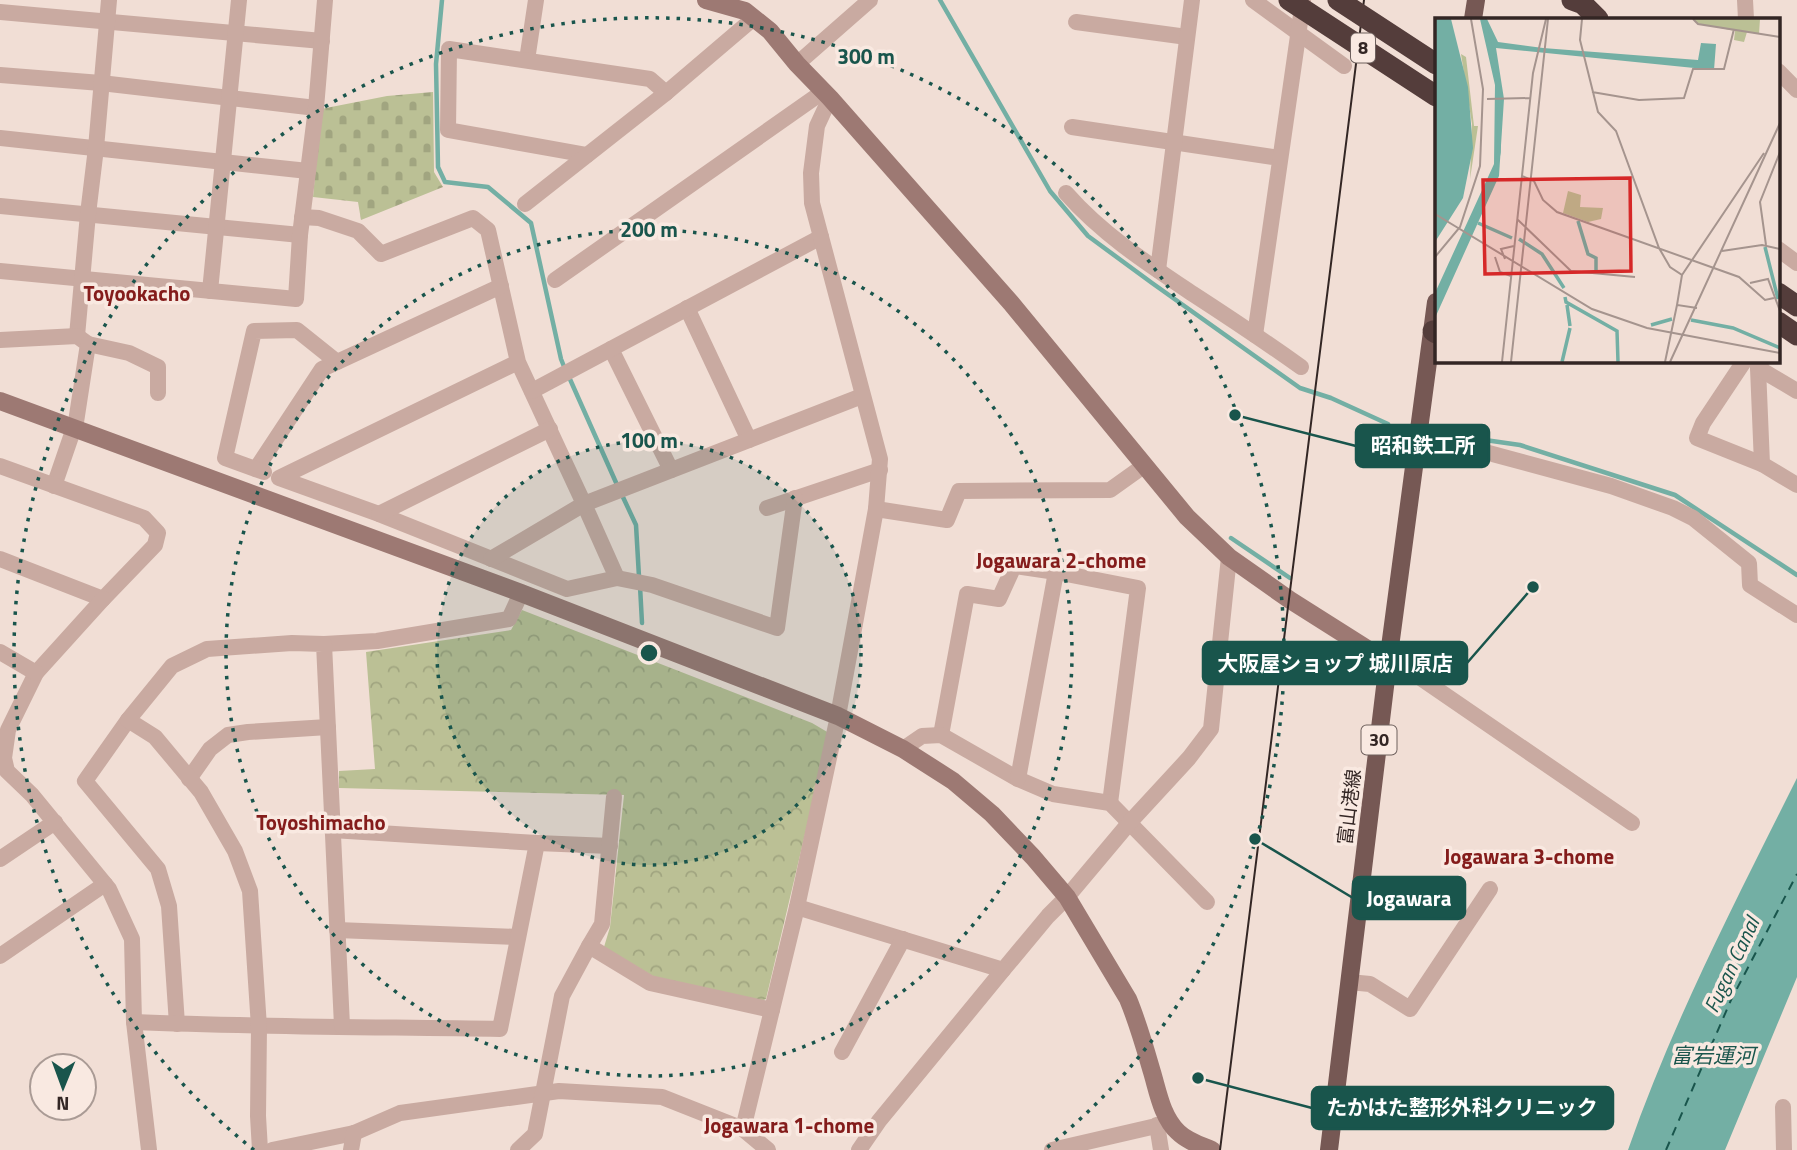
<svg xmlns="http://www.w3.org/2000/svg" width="1797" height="1150" viewBox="0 0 1797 1150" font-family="'Titillium Web','Noto Sans JP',sans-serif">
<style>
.cemetery{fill:url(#cemetery-stones)}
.park{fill:url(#park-crowns)}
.water{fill:#73afa4}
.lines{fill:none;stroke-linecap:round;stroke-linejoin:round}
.stream{stroke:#73afa4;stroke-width:4.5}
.ferry{stroke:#19554c;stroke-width:2;stroke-dasharray:9 7;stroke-linecap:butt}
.street{stroke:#c9aaa1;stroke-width:16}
.secondary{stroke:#9d7973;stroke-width:18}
.primary{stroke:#765854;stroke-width:18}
.highway{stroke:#543d3b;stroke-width:21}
.tram{stroke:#332624;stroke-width:2}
.highway-bridge{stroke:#543d3b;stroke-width:21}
.ring{fill:none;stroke:#19554c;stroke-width:3.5;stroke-dasharray:3.5 7}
.labels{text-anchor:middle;stroke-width:7;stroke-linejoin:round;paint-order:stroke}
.shield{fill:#f9e9e1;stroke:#6e605d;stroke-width:2}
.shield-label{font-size:18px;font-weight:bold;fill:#332624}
.street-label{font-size:19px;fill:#332624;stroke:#f9e9e1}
.neighbourhood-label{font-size:21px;font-weight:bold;fill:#841c1b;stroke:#f9e9e1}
.water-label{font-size:21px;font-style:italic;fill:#19554c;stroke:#f9e9e1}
.inset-river{fill:none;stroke:#73afa4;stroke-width:3.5}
.inset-road{fill:none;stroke:#a5948e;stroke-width:2}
.view{fill:#d62828;fill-opacity:0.15;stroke:#d62828;stroke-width:3.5}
.inset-edge{fill:none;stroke:#332624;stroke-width:3.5}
.centre{fill:#19554c;stroke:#f9e9e1;stroke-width:3.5}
.ring-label{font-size:21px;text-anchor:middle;font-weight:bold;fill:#19554c;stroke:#f9e9e1;stroke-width:7;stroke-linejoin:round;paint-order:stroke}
.leader{fill:none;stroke:#19554c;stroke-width:2.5}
.callout-dot{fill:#19554c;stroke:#f9e9e1;stroke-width:2.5}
.callout{fill:#19554c;stroke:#19554c;stroke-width:2.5}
.callout-label{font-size:21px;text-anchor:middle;font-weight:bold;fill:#fff}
</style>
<defs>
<pattern id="cemetery-stones" width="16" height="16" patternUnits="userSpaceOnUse" patternTransform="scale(1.75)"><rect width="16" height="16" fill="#bbc095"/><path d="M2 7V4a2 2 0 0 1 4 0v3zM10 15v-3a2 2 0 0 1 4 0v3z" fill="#a1a580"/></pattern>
<pattern id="park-crowns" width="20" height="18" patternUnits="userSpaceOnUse" patternTransform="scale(1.75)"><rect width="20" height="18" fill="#bbc095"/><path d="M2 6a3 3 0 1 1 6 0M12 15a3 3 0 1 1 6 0" fill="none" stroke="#a1a580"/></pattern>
</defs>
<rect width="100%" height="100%" fill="#f1ded5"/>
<polygon class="cemetery" points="433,92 434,172 443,187 361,220 358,202 313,197 321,109 387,96"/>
<polygon class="park" points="522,610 812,723 829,733 766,999 761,1001 656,978 604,947 610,927 624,795 339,788 339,771 375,769 366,652 511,630"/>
<path class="water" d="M 1797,778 L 1797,977 L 1725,1150 L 1628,1150 C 1673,1021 1736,900 1797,778 Z"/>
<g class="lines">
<g class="stream">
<polyline points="442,0 436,64 438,167 445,182 488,187 531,223 561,359 565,369"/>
<polyline points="940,0 1050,191 1088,236 1152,283 1300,388 1331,398 1388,424"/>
<polyline points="569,377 618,487"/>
<polyline points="1464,437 1520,445 1675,495 1797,575"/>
<polyline points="622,495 636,525 639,577"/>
<polyline points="1231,538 1290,578"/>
<polyline points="640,586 642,623"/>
</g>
<polyline class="ferry" points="1666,1150 1731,1000 1797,874"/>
<g class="street">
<polyline points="1253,0 1344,66"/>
<polyline points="1745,0 1746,19"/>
<polyline points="0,12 322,41"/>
<polyline points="1076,22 1187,37"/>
<polyline points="527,60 536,0"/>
<polyline points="797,64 870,0"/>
<polyline points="1778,71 1797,90"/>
<polyline points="0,75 101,83 316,108"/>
<polyline points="1072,127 1280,158"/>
<polyline points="0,138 308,171"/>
<polyline points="587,155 448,130 449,49 650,79 666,93"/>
<path d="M 1066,193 C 1102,234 1148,264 1193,294 C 1230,318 1266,342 1301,367"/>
<polyline points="525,204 666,93 754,18"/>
<polyline points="0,206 300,235"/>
<polyline points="302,217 319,218 358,231 381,254 473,218 488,230 518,362 584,504 617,578 567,589 379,514 279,478 518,362"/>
<polyline points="1778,249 1797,263"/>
<polyline points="1158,270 1192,0"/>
<polyline points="0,271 296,299 300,235 316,108 325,0"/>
<polyline points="555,280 824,91"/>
<polyline points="210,291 239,0"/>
<polyline points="687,308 749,440"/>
<polyline points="1255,335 1303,1"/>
<polyline points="77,336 88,214 96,148 109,0"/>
<polyline points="0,340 77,336 88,344 76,422 54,486"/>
<polyline points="88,344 129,353 158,367 158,393"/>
<polyline points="611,349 671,470"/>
<polyline points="1745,360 1703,423 1697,438 1762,464"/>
<polyline points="1762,360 1758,368 1762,464 1797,485"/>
<polyline points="1758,368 1797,391"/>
<polyline points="532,391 821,237"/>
<polyline points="1417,448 1485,452 1611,486 1673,508 1693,518 1749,563 1750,585 1797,615"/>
<polyline points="0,466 144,518 158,533 155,545 103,599 0,559"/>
<polyline points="256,469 322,369 501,286"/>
<polyline points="264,472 225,458 254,331 297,330 337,362"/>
<polyline points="767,508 880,470"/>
<polyline points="876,509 947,520 959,491 1110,490 1145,465"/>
<polyline points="379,514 550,429"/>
<polyline points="491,559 584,504 862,396"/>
<polyline points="617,578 652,585 777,628 795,498"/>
<polyline points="103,599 36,673 8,730 4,758 7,771 32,795 109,889 132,939 134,1022 149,1150"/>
<polyline points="324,644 377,641 509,619 521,593"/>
<polyline points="0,652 36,673"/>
<polyline points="1388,662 1419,677 1632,823"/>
<polyline points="128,720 85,781 158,869 169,906 177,1024"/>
<polyline points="941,735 967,594 999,599 1014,566 1056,572 1138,588 1110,803"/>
<polyline points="903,749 922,736 941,735 1018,779 1053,794 1110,803 1207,902"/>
<polyline points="189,779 210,749 228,735 248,732 328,727"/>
<polyline points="1018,779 1056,572"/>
<polyline points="537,843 610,846"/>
<polyline points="0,859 55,822"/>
<polyline points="797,907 1003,970 1048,916 1067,897 1130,822 1189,758 1211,729 1229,557"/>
<polyline points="337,930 518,937"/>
<polyline points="589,946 602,924 614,797"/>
<polyline points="0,956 105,884"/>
<polyline points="1349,982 1370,984 1410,1009 1490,889"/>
<path d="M 134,1022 C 256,1027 378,1027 500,1029 L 537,843 L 332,830"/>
<polyline points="842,1052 903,939"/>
<polyline points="1783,1107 1784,1150"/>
<polyline points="1157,1125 1161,1150"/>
<polyline points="743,1129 797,907 838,716 876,509 880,459 812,203 811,173 817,126 830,98"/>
<polyline points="260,1150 258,1116 259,1027 250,891 235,851 201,792 155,737 128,720 172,666 207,649 292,643 324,644 342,1026"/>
<polyline points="272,1150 354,1133 400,1113 559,1091 662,1097 743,1129 768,1150"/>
<polyline points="351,1150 354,1133"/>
<polyline points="518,1150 535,1134 562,996 589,946 650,983 772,1010"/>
<polyline points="859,1150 879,1121 1003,970"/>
<polyline points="1052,1150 1169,1123"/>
</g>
<g class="secondary">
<polyline points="706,0 745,11 770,31 797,64 830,98 1011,303 1187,517 1229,557 1290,600 1388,662"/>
<path d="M 0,401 L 521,593 L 838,716 L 903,749 L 953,781 L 992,814 L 1033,857 L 1067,897 L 1128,999 C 1138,1023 1145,1048 1152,1072 C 1158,1092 1162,1117 1178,1132 C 1187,1141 1200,1145 1212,1150"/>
</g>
<g class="primary">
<polyline points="1473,19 1476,0"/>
<polyline points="1329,1150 1388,662 1436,302"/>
</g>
<g class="highway">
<polyline points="1572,0 1583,4 1598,19"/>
<polyline points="1778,293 1797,306"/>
<polyline points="1778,322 1797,335"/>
<polyline points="1433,331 1436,333"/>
</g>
<polyline class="tram" points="1220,1150 1364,0"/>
<g class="highway-bridge">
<polyline points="1289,0 1436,96"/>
<polyline points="1338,0 1436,64"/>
</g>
</g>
<circle cx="649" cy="653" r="212" fill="#19554c" fill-opacity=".12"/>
<g class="ring">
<circle cx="649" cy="653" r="212"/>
<circle cx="649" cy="653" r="423"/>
<path d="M254 1150A635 635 0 1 1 1044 1150"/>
</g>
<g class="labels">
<g class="shield">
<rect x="1351" y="33.5" width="24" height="29" rx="5"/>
<rect x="1361.5" y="725.5" width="35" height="29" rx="5"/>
</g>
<g class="shield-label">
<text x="1363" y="54">8</text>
<text x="1379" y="746">30</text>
</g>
<g class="street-label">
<text transform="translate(1349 807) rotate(-83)" y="7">富山港線</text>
</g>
<g class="neighbourhood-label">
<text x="137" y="301">Toyookacho</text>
<text x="1061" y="568">Jogawara 2-chome</text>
<text x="321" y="830">Toyoshimacho</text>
<text x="1529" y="864">Jogawara 3-chome</text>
<text x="789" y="1133">Jogawara 1-chome</text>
</g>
<g class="water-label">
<text transform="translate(1732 965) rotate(-65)" y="7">Fugan Canal</text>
<text x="1713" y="1063">富岩運河</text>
</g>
</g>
<g transform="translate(1435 18)">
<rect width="345" height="345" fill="#f1ded5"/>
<path d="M 26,36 L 31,39 L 39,108 L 43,108 L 35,161 L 37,106 Z" fill="#bbc095"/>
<path d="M 258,1 L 325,1 L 324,16 L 312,14 L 309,24 L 299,22 L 300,13 L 261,5 ZM 133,173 L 146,177 L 145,189 L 168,190 L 166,201 L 153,204 L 128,195 Z" fill="#bbc095"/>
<path d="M 0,1 L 16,1 L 33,69 L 38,130 L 28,180 L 0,224 ZM 45,1 L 52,1 L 63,24 L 108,30 L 263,42 L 266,25 L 281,26 L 279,52 L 61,30 L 69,81 L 64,158 L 0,300 L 0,275 L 59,146 L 60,67 Z" fill="#73afa4"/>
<path class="inset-river" d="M 143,203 L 153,236 L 161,240 L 161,253M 43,205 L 77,220M 35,213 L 59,161 L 64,134 L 65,73 L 49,1M 84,221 L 107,236 L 129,270M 330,229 L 343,281M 130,279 L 131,284 L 182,313 L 183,344M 0,283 L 31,221M 132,287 L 135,308M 256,302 L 298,310 L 345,330M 216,307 L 237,301M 127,344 L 135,310"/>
<path class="inset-road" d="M 147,1 L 145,22 L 163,94 L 181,113 L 224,230 L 235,249 L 247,257 L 242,287 L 262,290M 258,1 L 263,6 L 345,19M 157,74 L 204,82 L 249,80 L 258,51 L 289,51 L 299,11M 52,81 L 96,80M 87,158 L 99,163 L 108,182 L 122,194 L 304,259 L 330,282 L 339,280M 0,196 L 157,291 L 212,310 L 345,335M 82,201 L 136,253 L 200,259M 331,227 L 325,184 L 345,134M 287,233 L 327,227 L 345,231M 0,239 L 25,209 L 45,148 L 48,71 L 36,1M 60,239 L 65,254 L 76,258M 70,241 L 66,231 L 79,228M 247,257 L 329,135M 315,265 L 333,261 L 345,293M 67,344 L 98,55 L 111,1M 76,344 L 113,1M 230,344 L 242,287M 235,344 L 345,105"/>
<path class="view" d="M 195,160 L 196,253 L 50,256 L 48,162 Z"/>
<rect width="345" height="345" class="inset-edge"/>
</g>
<circle cx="649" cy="653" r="10" class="centre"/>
<g class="ring-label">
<text x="866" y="64">300 m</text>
<text x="649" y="237">200 m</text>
<text x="649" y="448">100 m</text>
</g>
<path class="leader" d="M1235 415L1356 446M1533 587L1467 663M1255 839L1353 898M1198 1078L1312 1108"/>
<g class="callout-dot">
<circle cx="1235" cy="415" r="7"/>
<circle cx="1533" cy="587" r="7"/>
<circle cx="1255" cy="839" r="7"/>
<circle cx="1198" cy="1078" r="7"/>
</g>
<g class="callout">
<rect x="1356" y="425" width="133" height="42" rx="7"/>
<rect x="1203" y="642" width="264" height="42" rx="7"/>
<rect x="1353" y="877" width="112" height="42" rx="7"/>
<rect x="1312" y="1087" width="301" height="42" rx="7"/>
</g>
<g class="callout-label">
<text x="1423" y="453">昭和鉄工所</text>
<text x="1335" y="671">大阪屋ショップ 城川原店</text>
<text x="1409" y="906">Jogawara</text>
<text x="1462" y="1115">たかはた整形外科クリニック</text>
</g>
<g transform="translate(63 1087) rotate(181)"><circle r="33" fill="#f9e9e1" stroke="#aa9b95" stroke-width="2"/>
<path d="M0-5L12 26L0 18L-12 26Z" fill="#19554c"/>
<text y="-10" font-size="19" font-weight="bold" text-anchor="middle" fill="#332624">N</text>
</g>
</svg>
